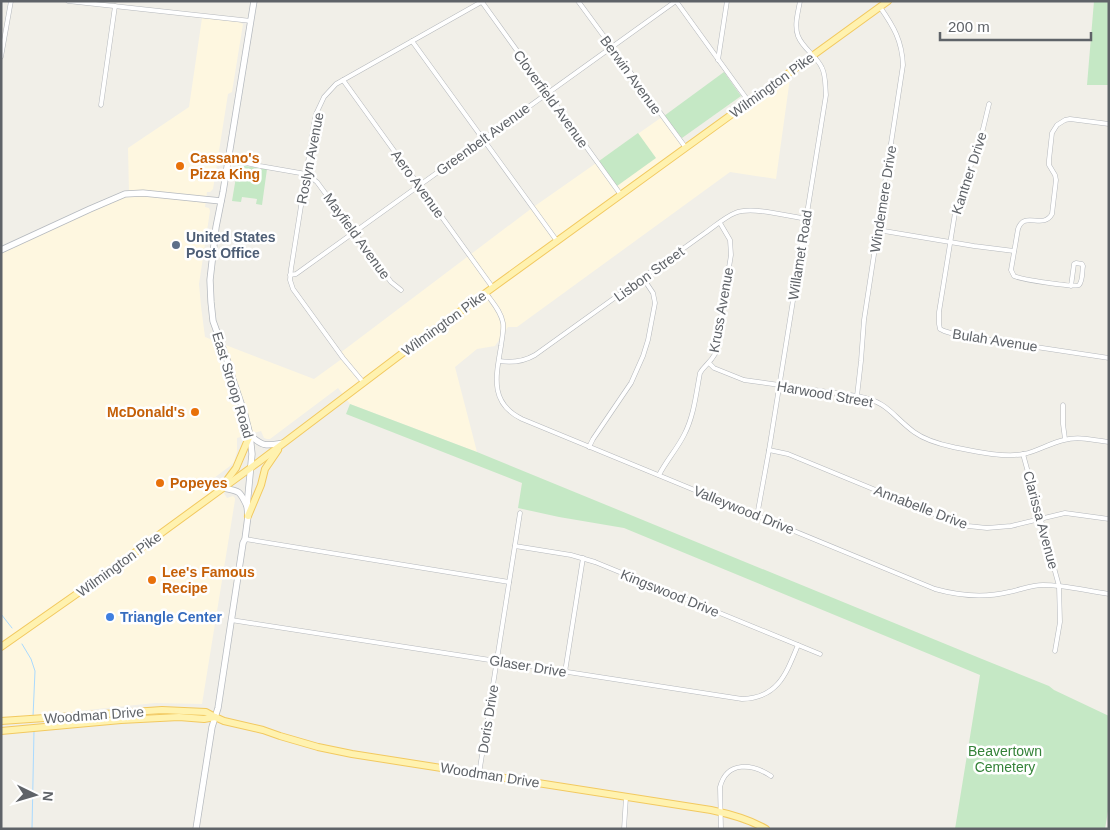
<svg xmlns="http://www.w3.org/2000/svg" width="1110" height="830" viewBox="0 0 1110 830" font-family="Arial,sans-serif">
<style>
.commercial{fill:#fef7e0}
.green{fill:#c5e8c5}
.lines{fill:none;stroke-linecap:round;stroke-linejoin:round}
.stream{stroke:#aadaff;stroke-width:1}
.street-casing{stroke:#b5b8bc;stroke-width:5}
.secondary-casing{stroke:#b6babf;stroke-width:7}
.primary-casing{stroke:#f2c960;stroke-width:8}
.street{stroke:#fff;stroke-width:4}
.secondary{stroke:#fff;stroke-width:5.5}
.primary{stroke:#fff2af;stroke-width:6}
.food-dot{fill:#e8710a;stroke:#fff;stroke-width:2}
.service-dot{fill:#5c6f8a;stroke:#fff;stroke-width:2}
.shop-dot{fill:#3f7fe0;stroke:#fff;stroke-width:2}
.labels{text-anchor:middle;stroke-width:5;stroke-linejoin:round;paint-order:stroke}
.street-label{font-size:14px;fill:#5f6368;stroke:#fff}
.food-label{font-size:14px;font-weight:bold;fill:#c56008;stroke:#fff;text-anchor:start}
.service-label{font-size:14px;font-weight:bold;fill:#4e5e75;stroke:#fff;text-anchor:start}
.shop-label{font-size:14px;font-weight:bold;fill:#366cbe;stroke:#fff;text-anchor:start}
.park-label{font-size:14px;fill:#348238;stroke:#fff}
</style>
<rect width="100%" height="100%" fill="#f1efe8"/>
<polygon class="commercial" points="202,18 239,22 243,24 232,92 228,94 213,189 210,192 207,192 205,207 209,208 210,211 199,284 201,306 205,337 314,379 343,358 340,353 532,208 662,117 685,148 791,71 776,179 730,172 517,327 508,327 495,346 477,349 455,367 477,452 350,404 338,388 270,439 267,439 264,438 261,431 237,438 237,451 234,462 230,466 214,478 227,498 233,496 235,498 235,500 202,704 155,703 1,719 1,250 129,193 128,148 189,107"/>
<g class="green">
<polygon points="1094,1 1109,1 1109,85 1087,85"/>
<polygon points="724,72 741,96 682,138 664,116"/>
<polygon points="638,133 656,158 617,186 599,161"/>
<polygon points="238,165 267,169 262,205 256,204 257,199 242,197 241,202 232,201"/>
<polygon points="350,404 477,452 982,659 1049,686 1054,690 1109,716 1109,805 1105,829 955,829 980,675 624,528 559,517 518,508 522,483 346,414"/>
</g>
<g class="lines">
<g class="stream">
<polyline points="1,614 12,628"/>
<polyline points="22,644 31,659 35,671 33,717"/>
<polyline points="32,829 34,731"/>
</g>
<g class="street-casing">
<g id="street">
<polyline points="68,1 251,21"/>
<polyline points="578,1 686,148"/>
<polyline points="676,1 749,102"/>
<polyline points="482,2 621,195"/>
<polyline points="412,41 557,241"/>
<polyline points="1,57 11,1"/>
<polyline points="718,60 727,1"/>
<polyline points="343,80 493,288"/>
<polyline points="989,104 983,129 955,213 939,312 939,324 940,329 944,331 957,335 1109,358"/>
<polyline points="101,105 115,6"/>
<polyline points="229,159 260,166 306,174 317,182 391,282 401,290"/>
<polyline points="878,230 974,246 1014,251"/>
<polyline points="290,275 296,274 676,1"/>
<path d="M 1071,286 L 1074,264 L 1076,263 L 1082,264 L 1083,266 C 1082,271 1083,281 1079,285 C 1075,288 1020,279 1014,276 L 1011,270 L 1018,229 C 1024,210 1043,230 1052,214 L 1056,180 L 1055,175 L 1049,165 L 1049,160 L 1052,133 L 1057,125 L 1065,120 L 1070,119 L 1109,124"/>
<path d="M 486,293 C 492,302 501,311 503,323 C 504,330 502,338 501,346 C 496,376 489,403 522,419 L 935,589 C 960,596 984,598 1009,592 C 1020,590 1031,585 1043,585 C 1065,585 1087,591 1109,594"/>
<path d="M 499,361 C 512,363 523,362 535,355 L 705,233 C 715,226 725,217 735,213 C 751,206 788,216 806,219"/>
<path d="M 709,363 L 714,368 L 744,380 L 857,396 C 889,402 891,415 914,432 C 925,440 939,444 953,447 C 973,451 1004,458 1024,454 C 1038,451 1050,443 1064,440 C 1078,436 1094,440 1109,442"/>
<polyline points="363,382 343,358 293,289 290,280 291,269 314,124 316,114 324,97 336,84 483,1"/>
<path d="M 857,396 L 861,361 L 864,320 L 903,65 C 902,41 894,27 880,7"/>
<polyline points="1063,405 1063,424 1065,439"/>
<polyline points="589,447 593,439 631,383 643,356 648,340 655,303 653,293 643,278"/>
<polyline points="769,450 788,454 951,521 968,526 987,528 1011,526 1065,513 1109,519"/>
<polyline points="1023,454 1059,586 1060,622 1055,651"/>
<path d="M 659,475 C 666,461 677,449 684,435 C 694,416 696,394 700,373 C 704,366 710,363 715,354 L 731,255 L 730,240 L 720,223"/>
<path d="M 757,516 L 769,450 L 826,95 C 825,86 826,76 822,68 C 817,56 803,49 798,36 C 794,25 798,13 800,1"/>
<polyline points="245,539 509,582"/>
<polyline points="515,546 571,555 595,562 820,654"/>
<path d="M 231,620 L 742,699 C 778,698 786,674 798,645"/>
<polyline points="565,672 583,558"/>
<polyline points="479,774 520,513"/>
<polyline points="624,829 626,797"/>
<path d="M 721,829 L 720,787 C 727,760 753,764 771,776"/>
</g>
</g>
<g class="secondary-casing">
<g id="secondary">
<polyline points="1,250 90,209 125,194 143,193 221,201"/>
<path d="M 250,435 C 263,447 267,446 283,443"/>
<path d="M 223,488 C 240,491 240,491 247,506"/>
<polyline points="196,829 212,727 218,708 243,543 245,539 248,516 247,506 252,454 250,435 245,415 232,377 230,368 213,321 211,302 210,280 216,227 223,192 254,1"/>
</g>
</g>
<g class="primary-casing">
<g id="primary">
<polyline points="224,487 227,480 236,468 250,435"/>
<polyline points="248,516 261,485 265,469 278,450"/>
<polyline points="1,647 108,572 260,461 404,352 888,1"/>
<path d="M 1,721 L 162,710 L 206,712 L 215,717 L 224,721 L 263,730 L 280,736 L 318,747 L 352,754 L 403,762 L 711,810 C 730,814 749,819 766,829"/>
<polyline points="1,731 121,720 179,717 204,719 215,717"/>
</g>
</g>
<use href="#street" class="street"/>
<use href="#secondary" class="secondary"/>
<use href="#primary" class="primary"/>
</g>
<g class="food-dot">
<circle cx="180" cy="166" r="5"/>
<circle cx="195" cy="412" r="5"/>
<circle cx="160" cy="483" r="5"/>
<circle cx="152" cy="580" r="5"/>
</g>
<circle class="service-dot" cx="176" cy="245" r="5"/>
<circle class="shop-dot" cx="110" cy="617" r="5"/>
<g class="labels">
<g class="street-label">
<text transform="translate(631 75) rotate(54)" y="5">Berwin Avenue</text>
<text transform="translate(772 85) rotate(-36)" y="5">Wilmington Pike</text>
<text transform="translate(551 99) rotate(54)" y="5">Cloverfield Avenue</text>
<text transform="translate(483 139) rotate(-36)" y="5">Greenbelt Avenue</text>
<text transform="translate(310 158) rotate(-79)" y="5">Roslyn Avenue</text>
<text transform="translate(969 173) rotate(-72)" y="5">Kantner Drive</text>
<text transform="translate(418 184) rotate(54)" y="5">Aero Avenue</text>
<text transform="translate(883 199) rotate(-81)" y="5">Windemere Drive</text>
<text transform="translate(357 236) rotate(54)" y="5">Mayfield Avenue</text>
<text transform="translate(800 255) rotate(-81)" y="5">Willamet Road</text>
<text transform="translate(649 274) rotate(-36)" y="5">Lisbon Street</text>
<text transform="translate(721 310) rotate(-80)" y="5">Kruss Avenue</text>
<text transform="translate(444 323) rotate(-36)" y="5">Wilmington Pike</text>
<text transform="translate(995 340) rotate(9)" y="5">Bulah Avenue</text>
<text transform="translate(233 385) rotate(73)" y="5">East Stroop Road</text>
<text transform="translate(825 394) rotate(10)" y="5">Harwood Street</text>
<text transform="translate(921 507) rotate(21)" y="5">Annabelle Drive</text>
<text transform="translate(744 510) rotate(22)" y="5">Valleywood Drive</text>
<text transform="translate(1041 520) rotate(75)" y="5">Clarissa Avenue</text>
<text transform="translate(119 564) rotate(-36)" y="5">Wilmington Pike</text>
<text transform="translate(670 593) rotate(22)" y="5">Kingswood Drive</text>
<text transform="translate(528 666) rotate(9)" y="5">Glaser Drive</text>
<text transform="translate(94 715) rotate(-4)" y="5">Woodman Drive</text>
<text transform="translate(488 719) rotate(-81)" y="5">Doris Drive</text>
<text transform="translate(490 775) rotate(9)" y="5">Woodman Drive</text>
</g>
<g class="food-label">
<text x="190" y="163">Cassano's<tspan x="190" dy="16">Pizza King</tspan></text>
<text x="185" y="417" text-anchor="end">McDonald's</text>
<text x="170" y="488">Popeyes</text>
<text x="162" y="577">Lee's Famous<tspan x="162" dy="16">Recipe</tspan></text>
</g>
<g class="service-label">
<text x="186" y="242">United States<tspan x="186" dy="16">Post Office</tspan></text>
</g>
<g class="shop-label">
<text x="120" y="622">Triangle Center</text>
</g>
<g class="park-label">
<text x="1005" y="756">Beavertown<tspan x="1005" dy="16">Cemetery</tspan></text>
</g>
</g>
<rect width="1110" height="830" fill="none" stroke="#5f6368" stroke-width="5"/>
<g transform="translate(35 795) rotate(95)" stroke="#ffffff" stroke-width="4" paint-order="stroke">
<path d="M0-4L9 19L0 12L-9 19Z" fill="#5f6368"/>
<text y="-8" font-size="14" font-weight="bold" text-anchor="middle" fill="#5f6368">N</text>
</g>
<path d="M940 32v8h151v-8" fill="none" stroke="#5f6368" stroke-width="2.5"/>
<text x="948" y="32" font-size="15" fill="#5f6368" stroke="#ffffff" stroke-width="4" paint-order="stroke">200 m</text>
</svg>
